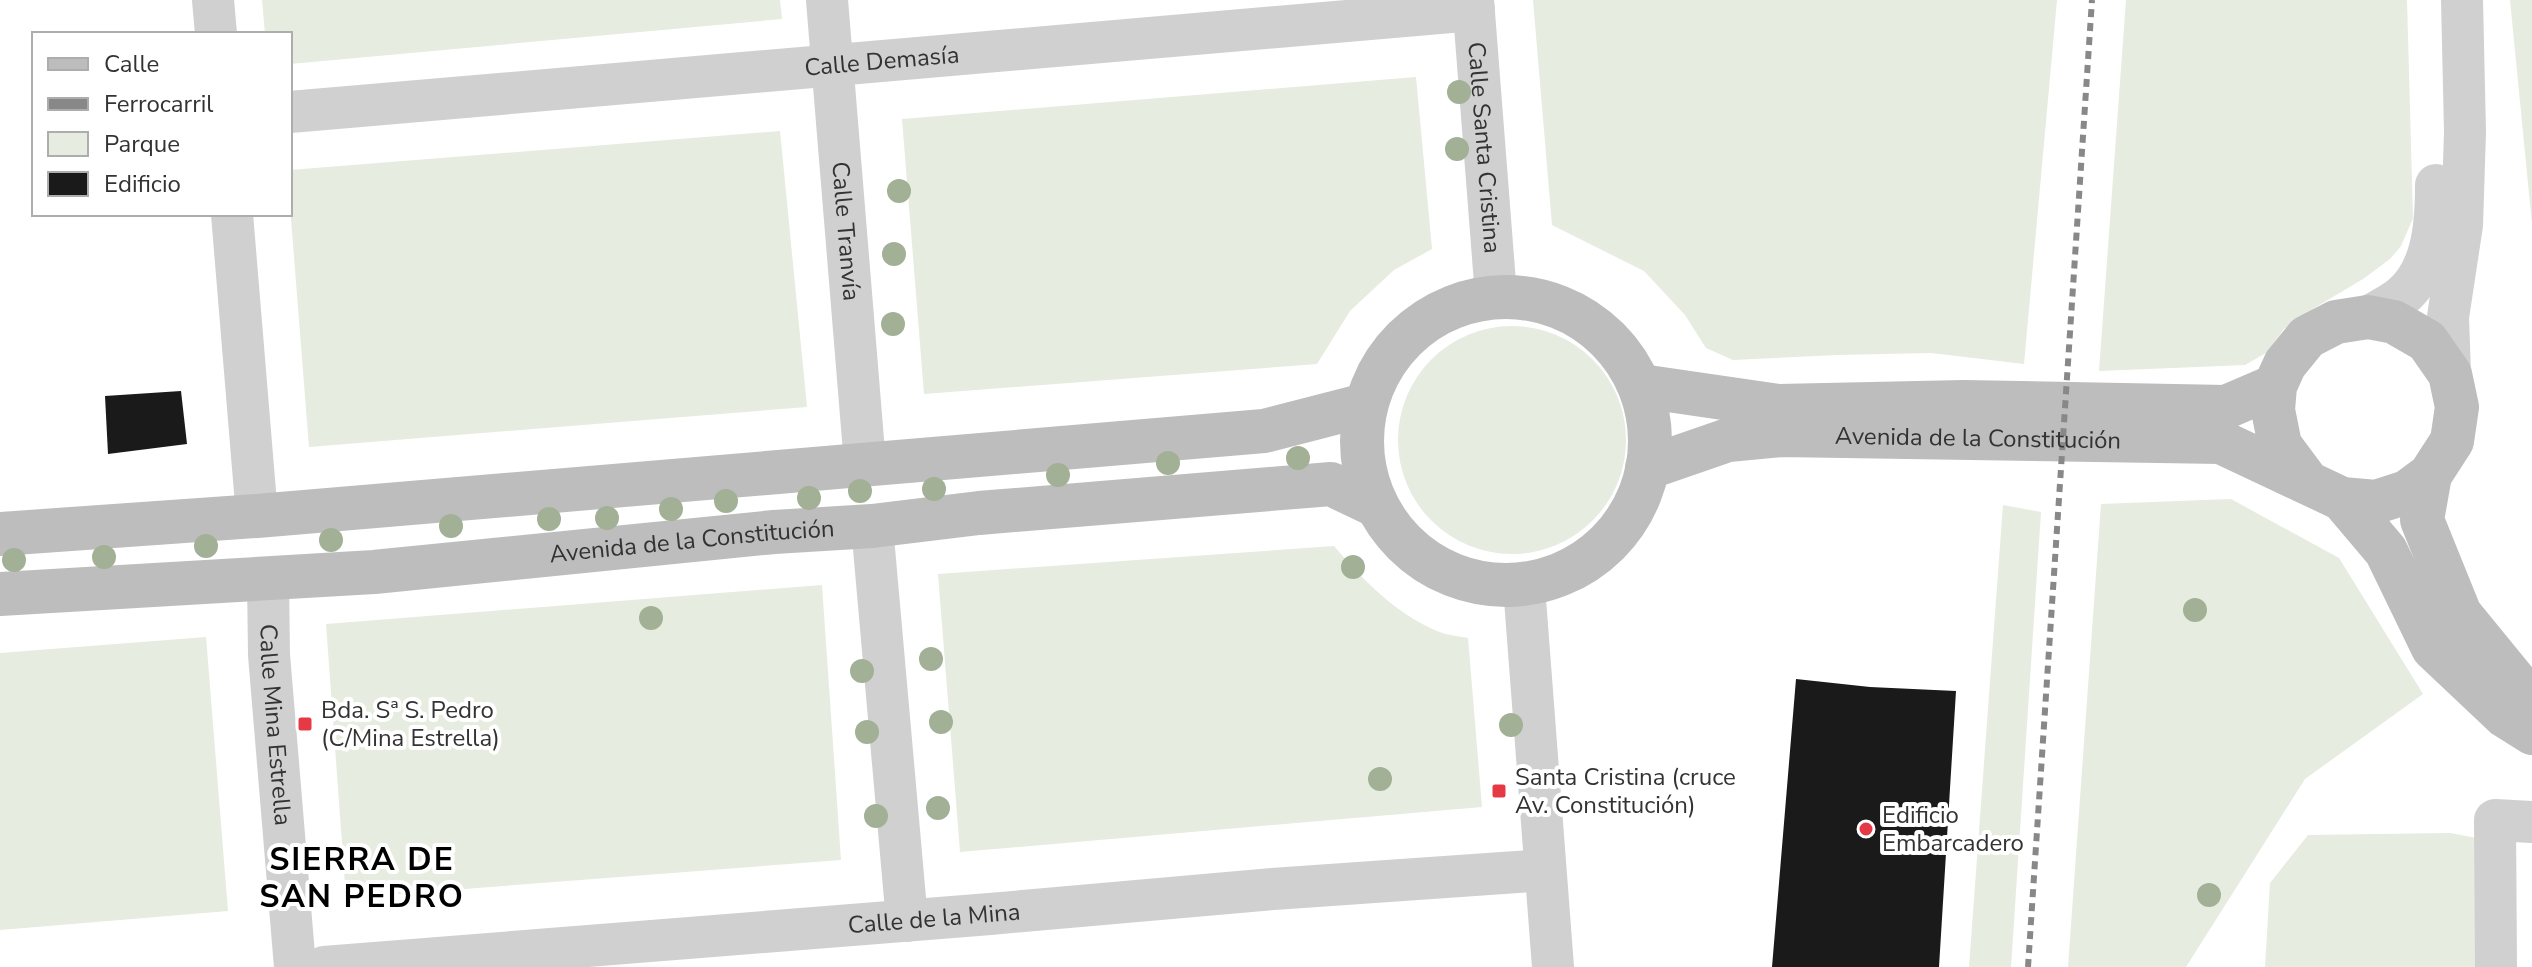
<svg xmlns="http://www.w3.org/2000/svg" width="2532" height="967" viewBox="0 0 2532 967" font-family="'Nunito Sans',sans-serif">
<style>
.green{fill:#e6ecdf}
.building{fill:#1a1a1a}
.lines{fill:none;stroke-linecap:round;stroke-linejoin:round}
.street{stroke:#d0d0d0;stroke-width:42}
.secondary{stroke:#bdbdbd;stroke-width:44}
.rail{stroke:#888;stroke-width:6;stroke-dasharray:8 6;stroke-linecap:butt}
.tree{fill:#a2b095}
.poi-dot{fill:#e63946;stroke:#fff;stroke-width:3}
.labels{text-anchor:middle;stroke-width:8;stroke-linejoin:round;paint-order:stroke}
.street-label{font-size:24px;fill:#333;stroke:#fff}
.poi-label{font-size:24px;fill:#333;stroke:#fff;text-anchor:start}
.district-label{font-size:32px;font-weight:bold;letter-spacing:2px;fill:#000;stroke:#fff}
</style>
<rect width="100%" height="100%" fill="#fff"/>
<g class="green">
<polygon points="262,0 780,0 782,19 290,64 290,34 265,34"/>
<polygon points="1533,0 2057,0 2024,364 1931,353 1837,355 1733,360 1706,348 1685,315 1644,271 1552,225"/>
<polygon points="2126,0 2407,0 2413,218 2401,246 2390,259 2363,279 2316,307 2284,329 2266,353 2245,365 2099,371"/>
<polygon points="2510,0 2532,0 2532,224"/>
<polygon points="1416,77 1432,249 1394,270 1350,311 1317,364 924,394 902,119"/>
<polygon points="780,131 807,407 309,447 290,206 290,170"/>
<circle cx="1512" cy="440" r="114"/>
<polygon points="2231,499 2339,558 2423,694 2305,779 2186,967 2068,967 2101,504"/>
<polygon points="2003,505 2041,512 2011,967 1969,967"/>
<path d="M 1334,546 C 1363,580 1395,613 1437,631 C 1446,635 1458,636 1468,638 L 1482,807 L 960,852 L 938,574 Z"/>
<polygon points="822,585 841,860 346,898 326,624"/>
<polygon points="206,637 228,911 0,930 0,653"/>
<polygon points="2450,833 2487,840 2484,967 2265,967 2270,883 2308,835"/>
</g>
<g class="building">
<polygon points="181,391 187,444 108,454 105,396"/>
<polygon points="1796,679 1870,687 1956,691 1939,967 1772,967"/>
</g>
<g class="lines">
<g class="street">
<polyline points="213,0 216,34"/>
<path id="s1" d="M 827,0 L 865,464"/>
<path id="s2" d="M 1473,0 L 1496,296"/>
<path id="s3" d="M 290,112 L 1474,10"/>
<polyline points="232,214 257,516"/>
<path d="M 2368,317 C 2378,311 2391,305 2401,297 C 2433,271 2436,224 2436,185"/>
<polyline points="2450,374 2448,317 2462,225 2465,132 2462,0"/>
<polyline points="872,526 907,921"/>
<path id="s4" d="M 268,579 L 269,655 L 295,967"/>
<polyline points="1524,586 1553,967"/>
<path id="s5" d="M 324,967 L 990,914 L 1273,889 L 1545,870"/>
<polyline points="2496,967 2495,820 2532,822"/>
</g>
<g class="secondary">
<circle cx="1506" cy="441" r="144"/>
<polyline points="1641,386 1778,406 1964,402 2226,407 2275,386"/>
<path id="s6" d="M 1647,468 L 1728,440 L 1781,435 L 2221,442 L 2342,499 L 2376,502 L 2407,492 L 2430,475 L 2452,441 L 2457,407 L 2450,374 L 2427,341 L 2394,322 L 2368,317 L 2336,322 L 2307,337 L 2285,364 L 2275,386 L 2273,410 L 2280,445 L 2306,480"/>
<polyline points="2430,475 2422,520 2460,614 2523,691 2532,696"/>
<polyline points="2342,499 2386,551 2433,648 2505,716 2532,733"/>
<polyline points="0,534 257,516 1264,431 1365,405"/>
<path id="s7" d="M 0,594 L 374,572 L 774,532 L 872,526 L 979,513 L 1331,484 L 1377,506"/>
</g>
<polyline class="rail" points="2028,967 2092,0"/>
</g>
<g class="tree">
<circle cx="1459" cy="92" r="12"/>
<circle cx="1457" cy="149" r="12"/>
<circle cx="899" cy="191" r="12"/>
<circle cx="894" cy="254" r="12"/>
<circle cx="893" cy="324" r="12"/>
<circle cx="1298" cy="458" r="12"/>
<circle cx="1168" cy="463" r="12"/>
<circle cx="1058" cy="475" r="12"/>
<circle cx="934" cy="489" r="12"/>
<circle cx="860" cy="491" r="12"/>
<circle cx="809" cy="498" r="12"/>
<circle cx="726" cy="501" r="12"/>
<circle cx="671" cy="509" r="12"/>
<circle cx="607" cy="518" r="12"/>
<circle cx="549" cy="519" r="12"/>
<circle cx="451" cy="526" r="12"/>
<circle cx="331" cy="540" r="12"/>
<circle cx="206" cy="546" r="12"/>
<circle cx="104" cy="557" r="12"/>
<circle cx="14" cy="560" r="12"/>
<circle cx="1353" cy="567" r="12"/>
<circle cx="2195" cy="610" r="12"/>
<circle cx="651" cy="618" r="12"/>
<circle cx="931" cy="659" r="12"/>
<circle cx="862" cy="671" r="12"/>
<circle cx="941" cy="722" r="12"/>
<circle cx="1511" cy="725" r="12"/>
<circle cx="867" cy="732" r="12"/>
<circle cx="1380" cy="779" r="12"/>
<circle cx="938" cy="808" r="12"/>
<circle cx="876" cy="816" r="12"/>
<circle cx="2209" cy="895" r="12"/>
</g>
<g class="poi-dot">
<rect x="297" y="716" width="16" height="16" rx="4"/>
<rect x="1491" y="783" width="16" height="16" rx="4"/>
<circle cx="1866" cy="829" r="8"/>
</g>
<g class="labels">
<g class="street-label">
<text dy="8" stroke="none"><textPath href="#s3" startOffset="594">Calle Demasía</textPath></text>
<text dy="8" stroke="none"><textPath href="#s2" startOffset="148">Calle Santa Cristina</textPath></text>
<text dy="8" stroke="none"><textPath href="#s1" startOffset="232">Calle Tranvía</textPath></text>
<text dy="8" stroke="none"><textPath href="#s6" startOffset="336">Avenida de la Constitución</textPath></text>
<text dy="8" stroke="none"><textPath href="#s7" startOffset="694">Avenida de la Constitución</textPath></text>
<text dy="8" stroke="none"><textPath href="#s4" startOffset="146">Calle Mina Estrella</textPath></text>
<text dy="8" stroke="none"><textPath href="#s5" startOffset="612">Calle de la Mina</textPath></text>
</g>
<g class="poi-label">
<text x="321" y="718">Bda. Sª S. Pedro<tspan x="321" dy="28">(C/Mina Estrella)</tspan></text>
<text x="1515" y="785">Santa Cristina (cruce<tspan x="1515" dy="28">Av. Constitución)</tspan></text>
<text x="1882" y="823">Edificio<tspan x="1882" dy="28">Embarcadero</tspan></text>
</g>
<g class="district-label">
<text x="362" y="870">SIERRA DE<tspan x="362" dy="37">SAN PEDRO</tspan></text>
</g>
</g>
<rect x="32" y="32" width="260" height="184" fill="#ffffff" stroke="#adadad" stroke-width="2"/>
<rect x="48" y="58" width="40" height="12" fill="#bdbdbd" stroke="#adadad" stroke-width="2"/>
<text x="104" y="72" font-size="24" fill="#333333">Calle</text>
<rect x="48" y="98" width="40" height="12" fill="#888888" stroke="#adadad" stroke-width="2"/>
<text x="104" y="112" font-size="24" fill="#333333">Ferrocarril</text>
<rect x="48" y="132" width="40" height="24" fill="#e6ecdf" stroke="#adadad" stroke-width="2"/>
<text x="104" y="152" font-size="24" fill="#333333">Parque</text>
<rect x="48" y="172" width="40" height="24" fill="#1a1a1a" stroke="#adadad" stroke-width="2"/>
<text x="104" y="192" font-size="24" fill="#333333">Edificio</text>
</svg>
